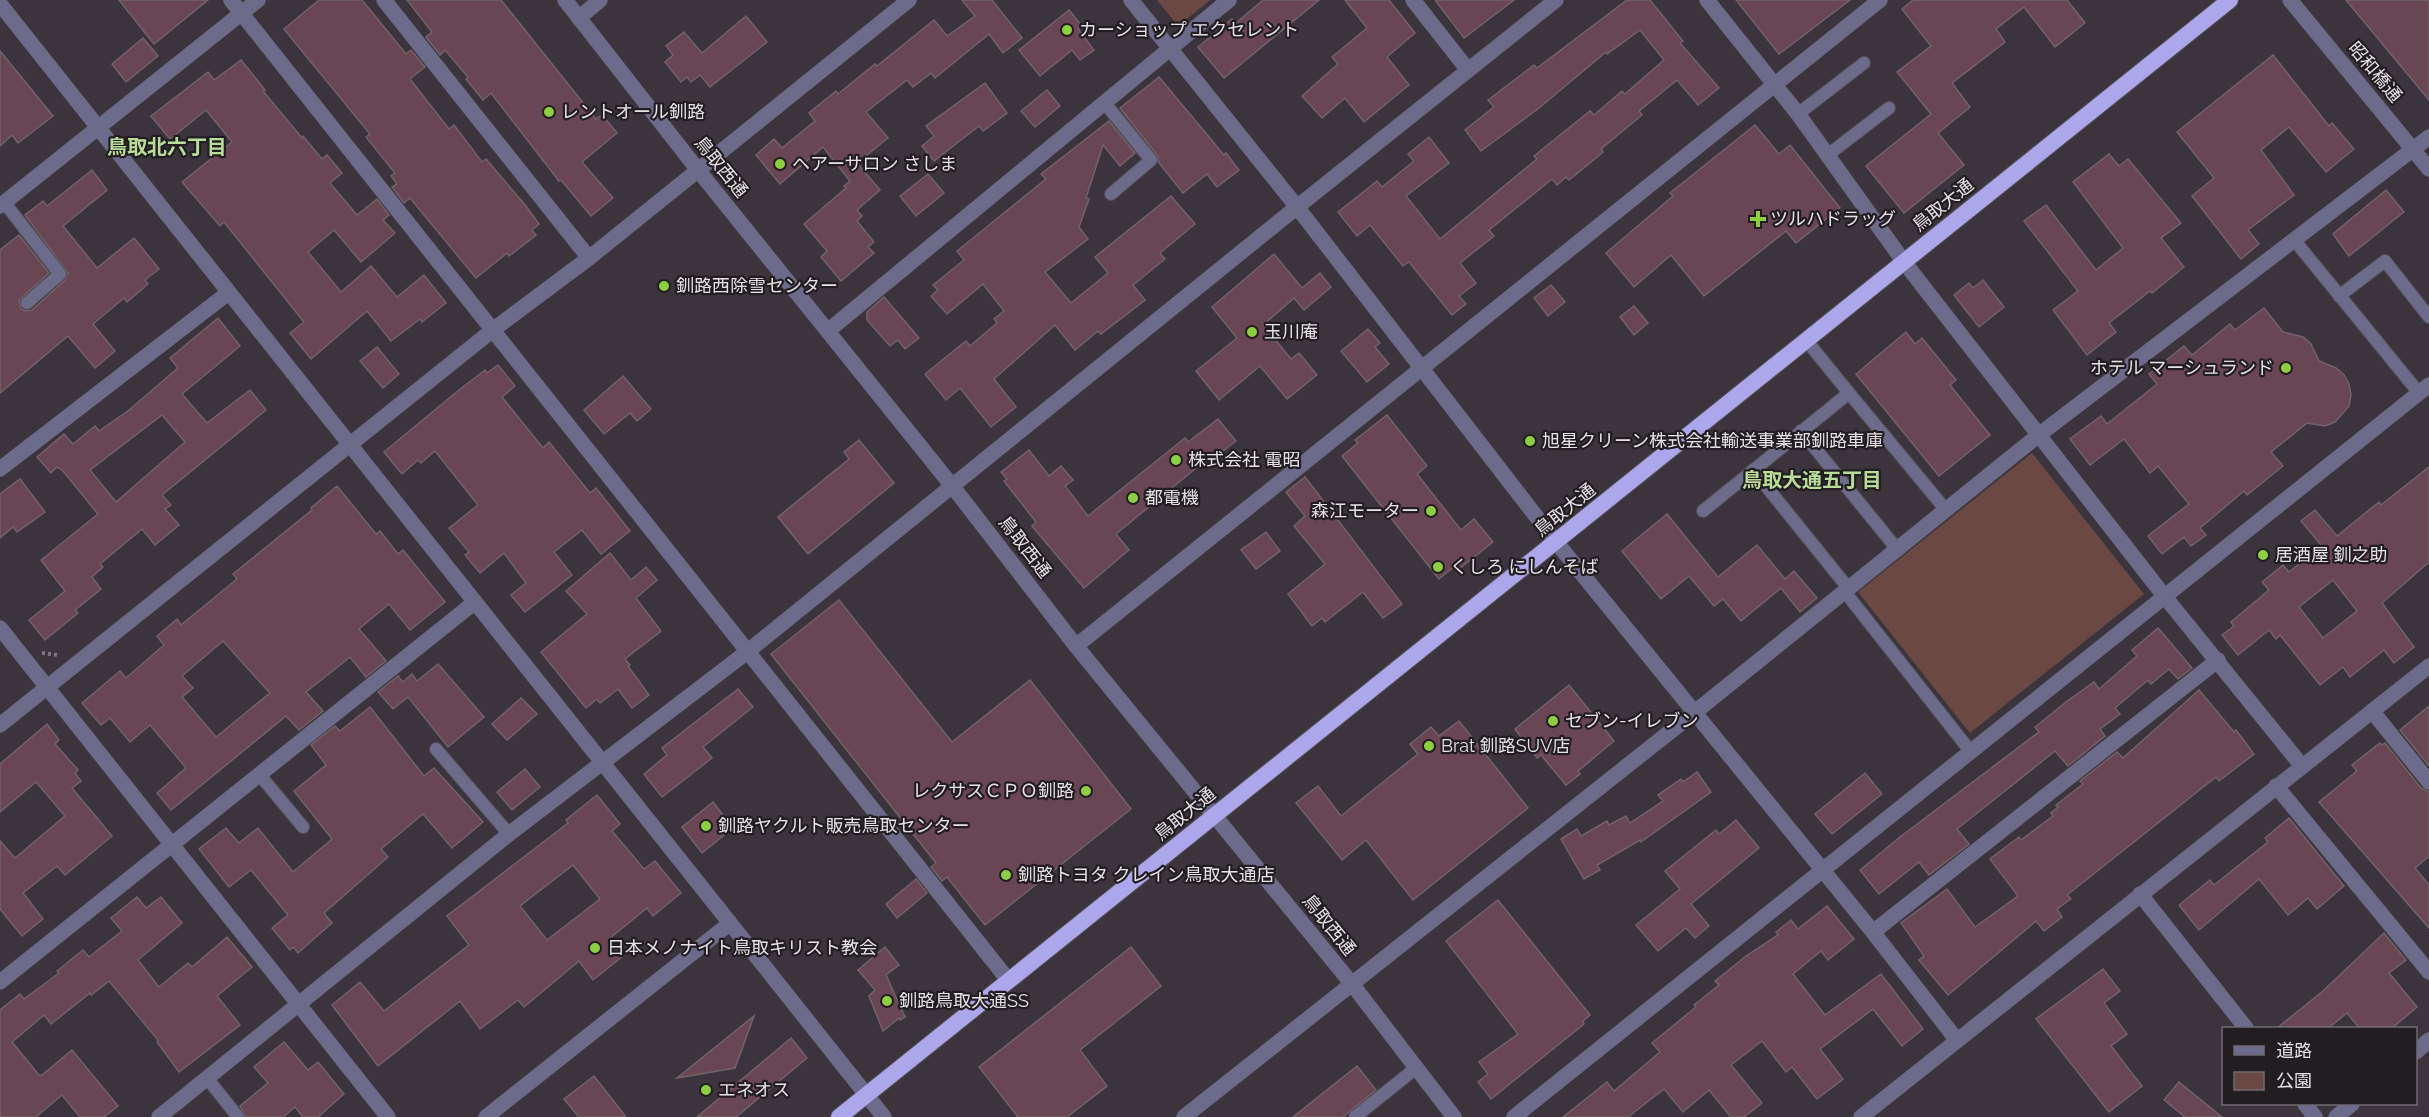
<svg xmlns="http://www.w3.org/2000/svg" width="2429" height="1117" viewBox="0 0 2429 1117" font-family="Raleway,'Noto Sans JP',sans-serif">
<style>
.green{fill:#6b4843}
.building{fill:#6a4553;stroke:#716368;stroke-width:1.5;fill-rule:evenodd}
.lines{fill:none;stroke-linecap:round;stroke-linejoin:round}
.service-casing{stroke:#575058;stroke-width:14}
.minor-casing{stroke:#575058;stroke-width:16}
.tertiary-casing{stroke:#575058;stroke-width:16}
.trunk-casing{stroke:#575058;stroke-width:18}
.path{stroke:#7d767e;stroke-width:4;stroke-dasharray:3 3;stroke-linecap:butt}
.service{stroke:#6d6b8c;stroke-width:12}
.minor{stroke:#6d6b8c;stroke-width:15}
.tertiary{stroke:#6d6b8c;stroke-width:15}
.trunk{stroke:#aca7ea;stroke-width:16}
.poi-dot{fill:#8ece43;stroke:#211d21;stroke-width:2}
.labels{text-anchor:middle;stroke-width:4.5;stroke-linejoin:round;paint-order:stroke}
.poi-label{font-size:18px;fill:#e6e1e7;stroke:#211d21;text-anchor:start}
.street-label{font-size:18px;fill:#e6e1e7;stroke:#211d21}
.neighbourhood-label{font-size:20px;font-weight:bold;fill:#b9dd98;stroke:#211d21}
</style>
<rect width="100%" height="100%" fill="#3c343d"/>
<g class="green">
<polygon points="1157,0 1210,0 1178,26"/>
<polygon points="2032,453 2144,594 1970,733 1858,592"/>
</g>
<g class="building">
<polygon points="119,0 208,0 154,44"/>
<polygon points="319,0 362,0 406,54 411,50 425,67 410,79 449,129 454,125 482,162 486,159 526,206 539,224 532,230 536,235 509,256 507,253 476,278 410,198 404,203 392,187 397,184 391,176 395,173 366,137 370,134 284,29"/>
<polygon points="407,0 501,0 596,119 602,115 617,133 582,162 613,198 591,216 561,180 559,181 491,93 483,100 466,79 468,77 445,50 440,55 426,37 432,32"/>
<polygon points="962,0 992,0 1022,38 1003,53 989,34 935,78 931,73 913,87 907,80 866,112 888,138 857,163 880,190 857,210 862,216 857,221 874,242 868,247 874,253 841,281 821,257 827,251 804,224 846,188 844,186 850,181 823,147 780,184 756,155 774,139 782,148 815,121 809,113 836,91 838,94 875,64 877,66 934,20 947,36 975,16"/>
<polygon points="1263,0 1319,0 1224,78 1198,47 1232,19 1236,23"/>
<polygon points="1345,0 1389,0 1415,33 1387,57 1409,85 1364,122 1345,98 1322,118 1302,96 1338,64 1332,57 1367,28"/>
<polygon points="1435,0 1514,0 1464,38"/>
<polygon points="1627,0 1650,0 1683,41 1680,43 1719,88 1698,105 1677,80 1639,111 1642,115 1601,149 1603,152 1569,180 1566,177 1557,185 1552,179 1489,230 1494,236 1460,263 1476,283 1459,296 1466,304 1452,315 1409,262 1403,266 1370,225 1357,236 1338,212 1377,181 1382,187 1414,161 1408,154 1429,137 1449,163 1406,196 1440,239 1537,159 1534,156 1590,111 1594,115 1622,91 1625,94 1664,60 1640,30 1607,54 1606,52 1539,108 1481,151 1465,130 1494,107 1488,100 1534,65 1537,68"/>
<polygon points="1736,0 1850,0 1779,54"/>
<polygon points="1913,0 2067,0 2085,23 2055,47 2024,7 1996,29 2005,42 1952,83 1970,107 1938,133 1964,165 1904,213 1866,166 1931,114 1897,72 1931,46 1902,9"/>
<polygon points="2346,0 2429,0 2429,100"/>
<polygon points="1069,10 1082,26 1078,29 1094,50 1080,60 1072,50 1040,76 1019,50"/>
<polygon points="746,16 767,42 710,87 700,75 691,82 687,77 681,82 665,62 673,55 666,46 684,32 702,53"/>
<polygon points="143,38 158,56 126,82 112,64"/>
<polygon points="0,51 53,116 18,143 12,135 0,146"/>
<polygon points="2273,55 2329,126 2332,123 2354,149 2326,172 2289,127 2261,150 2294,195 2248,230 2259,244 2241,259 2192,196 2214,178 2177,132"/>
<polygon points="241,60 265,90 263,91 302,138 303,136 322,159 327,155 342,173 330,183 357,215 377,199 389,215 383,220 395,233 361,262 334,230 308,252 341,292 371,266 397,297 424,275 446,303 422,322 420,319 391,341 367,311 311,359 290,333 304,322 224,222 220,226 182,182 232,142 206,110 170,139 151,116 208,72 214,80"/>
<polygon points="1159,77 1224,155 1226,153 1239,170 1217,187 1207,174 1183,193 1159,163 1157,155 1120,108"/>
<polygon points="985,83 1007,113 983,131 979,126 934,161 922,146 934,136 926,126"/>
<polygon points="1047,90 1060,106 1035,127 1021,111"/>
<polygon points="1109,121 1135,153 1120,166 1103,145 1086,198 1089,199 1079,227 1088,239 1045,272 1071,303 1108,273 1095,257 1171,196 1195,224 1160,253 1165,259 1133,285 1145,300 1101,334 1098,331 1075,350 1055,325 994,379 1016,407 991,427 960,388 946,400 925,374 966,341 970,346 997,323 994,319 1004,311 983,284 947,314 931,296 938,290 933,285 964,260 957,251 1046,179 1041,174"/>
<polygon points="1755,125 1779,154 1790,145 1840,208 1796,243 1786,231 1704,296 1671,255 1634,287 1606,253 1673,196 1670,193"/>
<polygon points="2109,154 2119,166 2128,159 2181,223 2161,238 2184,267 2152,293 2150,291 2109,323 2116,332 2087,355 2053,310 2078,291 2024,221 2046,205 2096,270 2123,248 2073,182"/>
<polygon points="92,170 107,190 63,226 97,268 134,238 159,269 145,280 148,284 127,302 124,298 93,324 115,351 95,368 68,336 0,393 0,250 19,235 49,273 19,300 21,309 25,311 32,310 65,280 68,273 25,215 43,201 47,206"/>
<polygon points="928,174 944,193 916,216 900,196"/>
<polygon points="2386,190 2404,212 2349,256 2333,234"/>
<polygon points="1274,254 1302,288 1320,273 1331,287 1304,310 1294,298 1263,325 1291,359 1299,353 1317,375 1287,399 1260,366 1219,400 1196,371 1237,338 1212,307"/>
<polygon points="1983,280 2004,307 1979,327 1954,295 1969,283 1973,288"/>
<polygon points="1551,285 1565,302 1548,316 1534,298"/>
<polygon points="884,297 919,338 905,349 898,340 890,346 867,320 867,312"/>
<polygon points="1634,306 1648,323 1634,335 1620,317"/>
<polygon points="2264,308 2283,332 2303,337 2311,344 2319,361 2336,368 2344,375 2349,384 2351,395 2349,406 2335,422 2325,426 2307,423 2271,452 2283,466 2247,495 2244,491 2200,528 2206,535 2191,546 2184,537 2162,554 2148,536 2189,504 2158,466 2150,473 2124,439 2090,465 2070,439 2101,416 2107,424 2157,384 2149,374 2184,346 2192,355 2230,324 2235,330"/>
<path d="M 218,318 L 240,346 L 182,394 L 207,423 L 250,390 L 266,410 L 162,495 L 171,505 L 165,509 L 179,525 L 155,545 L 142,529 L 100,564 L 103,567 L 92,577 L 101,589 L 75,610 L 78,613 L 45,640 L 29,620 L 65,591 L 41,560 L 98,514 L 63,471 L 57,467 L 51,473 L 37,457 L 64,434 L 73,444 L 95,426 L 99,431 L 129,410 L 178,368 L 170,358 ZM 162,415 L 185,442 L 116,502 L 90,470 Z"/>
<polygon points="1368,329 1380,343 1375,347 1389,364 1367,382 1341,351"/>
<polygon points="1906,332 1915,344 1922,338 1956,380 1950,385 1990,435 1939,476 1856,374"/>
<polygon points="377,347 399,374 383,388 360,361"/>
<polygon points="498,365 515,386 502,397 543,448 549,442 590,493 596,488 630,531 601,554 582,530 554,552 572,575 525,612 511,595 526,583 504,553 480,573 465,555 469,552 449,528 478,505 435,451 421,463 418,460 402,474 384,452 459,390 485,370 487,373"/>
<polygon points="623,376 651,409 637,421 630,413 604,434 584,410"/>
<polygon points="1387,415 1427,466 1417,474 1461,530 1474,519 1493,542 1459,569 1456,565 1439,579 1342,456 1358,443 1355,440"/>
<polygon points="1218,419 1236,441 1209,462 1207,459 1116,534 1129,550 1084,588 1032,526 1036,522 1004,481 1007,479 1001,472 1029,450 1049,476 1061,466 1073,480 1065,486 1088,516 1185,438 1188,442"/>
<polygon points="859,440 894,483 808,554 778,517 849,459 844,452"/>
<path d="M 2429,467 L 2429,562 L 2382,603 L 2414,647 L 2394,663 L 2384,650 L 2350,677 L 2343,667 L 2320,685 L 2280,635 L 2276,639 L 2269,630 L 2238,655 L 2222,635 L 2234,626 L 2231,622 L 2269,590 L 2262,582 L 2283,565 L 2289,572 L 2322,546 L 2301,521 L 2315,510 L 2337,536 L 2379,502 L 2381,505 ZM 2333,580 L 2357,611 L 2323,638 L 2299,607 Z"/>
<polygon points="1305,477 1402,604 1383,618 1363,592 1325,622 1322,618 1312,626 1288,594 1325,564 1294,526 1305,516 1286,492"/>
<polygon points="20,479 45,512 17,532 13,527 0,538 0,494"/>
<path d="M 337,486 L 376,534 L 380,531 L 398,554 L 403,550 L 445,602 L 410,630 L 389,604 L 359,629 L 386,661 L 366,677 L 350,657 L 306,692 L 323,711 L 299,730 L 286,716 L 171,810 L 157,793 L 186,768 L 150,725 L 130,742 L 110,718 L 101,725 L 82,703 L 120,671 L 126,678 L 164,645 L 157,636 L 177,619 L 181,625 L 237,579 L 233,574 L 312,510 L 311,508 ZM 223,641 L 270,693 L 216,737 L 182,697 L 193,688 L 182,676 Z"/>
<polygon points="1667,514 1718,577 1757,545 1785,579 1794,571 1817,598 1800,612 1781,588 1741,621 1723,599 1714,606 1689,576 1661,599 1622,551"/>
<polygon points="1266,532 1280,551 1256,569 1241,550"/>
<polygon points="610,553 631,580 646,567 657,580 636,598 661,631 625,659 630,665 628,666 649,695 632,708 618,689 600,703 597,699 586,708 541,652 587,614 566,591"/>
<polygon points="839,600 952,742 1030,680 1131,809 985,925 947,877 942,881 931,867 936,863 771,654"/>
<polygon points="2158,628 2192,668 2178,679 2169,669 2151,684 2148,680 2115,708 2120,714 2100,729 2105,736 2068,766 2055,751 1957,829 1969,844 1929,875 1919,862 1879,894 1860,870 1900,837 2039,732 2035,727 2066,702 2094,682 2099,689 2137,656 2132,650"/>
<polygon points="438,664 484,717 448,747 408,697 393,709 378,692 398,676 403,682 412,674 417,681"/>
<polygon points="1569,685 1614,741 1578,771 1580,774 1566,785 1541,755 1537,758 1515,729"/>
<polygon points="738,689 753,707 703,747 712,758 662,797 644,774 667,755 662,748"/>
<polygon points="2199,690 2234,732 2236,730 2254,754 2219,781 2216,777 2067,895 2071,899 2057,909 2062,917 2044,931 2036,921 1948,995 1919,960 1924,956 1901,923 1947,889 1975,927 2018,896 1990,859 2019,837 2021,840 2053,816 2051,813 2058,807 2056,805 2083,784 2080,781 2117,752 2123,758"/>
<polygon points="521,698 537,714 507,740 492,724"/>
<polygon points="2429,706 2429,766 2400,730"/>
<polygon points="370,707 424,776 434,768 483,822 452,848 423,814 381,849 388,857 324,913 332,923 298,953 293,947 290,950 272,928 288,915 251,870 229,887 199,849 226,828 239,843 258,828 293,872 332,839 294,791 326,765 311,745 335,726 340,731"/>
<polygon points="1459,721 1528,808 1413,900 1366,840 1342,860 1296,803 1318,786 1341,816 1418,754 1410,744 1431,727 1439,736"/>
<polygon points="47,724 59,740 55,744 78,770 75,773 81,781 72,788 112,836 65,875 57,866 23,893 43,919 22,936 0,909 0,841 15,858 65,816 36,782 0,812 0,764"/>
<polygon points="2380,743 2382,745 2385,743 2421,788 2429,792 2429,856 2415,868 2429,885 2429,928 2319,802 2357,771 2352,765"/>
<polygon points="525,769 540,787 512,810 497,792"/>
<polygon points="1697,772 1711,792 1641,842 1640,840 1597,865 1600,870 1584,879 1561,839 1577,829 1581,836 1607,821 1609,825 1626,816 1630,823 1663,801 1658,795 1681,779 1683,782"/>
<polygon points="1865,773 1882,794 1832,834 1815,814"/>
<path d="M 597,795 L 620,824 L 612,831 L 644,869 L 655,861 L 681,893 L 653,916 L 647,908 L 609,939 L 623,956 L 593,980 L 579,961 L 524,1007 L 518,1000 L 480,1029 L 460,1001 L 378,1066 L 332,1005 L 360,982 L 384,1011 L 469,945 L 447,916 L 568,823 L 566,820 ZM 573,865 L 600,899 L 547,940 L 520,906 Z"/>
<polygon points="713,802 733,828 702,853 682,827"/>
<polygon points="2289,818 2344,886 2317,909 2308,898 2288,915 2259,879 2199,930 2179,905 2210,880 2214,885 2268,842 2265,838"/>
<polygon points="1736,820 1759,848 1691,904 1709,926 1695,938 1686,928 1658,951 1636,925 1680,889 1665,871 1716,830 1719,834"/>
<polygon points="916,879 927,893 897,918 886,904"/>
<polygon points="137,897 146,908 161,897 182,923 138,960 159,987 188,963 192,967 227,937 252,967 217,996 240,1025 179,1072 157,1042 158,1040 109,981 91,995 90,993 51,1024 44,1015 12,1042 39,1075 42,1075 72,1050 118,1106 104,1117 80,1117 62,1095 36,1117 0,1117 0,1010 20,994 24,999 59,973 57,971 83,950 89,957 122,931 111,918"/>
<polygon points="1498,900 1590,1015 1583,1021 1584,1024 1491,1099 1478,1082 1488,1074 1479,1062 1518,1034 1446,941"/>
<polygon points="1827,906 1854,939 1828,960 1821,951 1793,974 1825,1015 1881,974 1923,1029 1902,1046 1873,1009 1820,1049 1843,1079 1817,1099 1792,1067 1786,1072 1762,1041 1731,1065 1762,1103 1744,1117 1731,1117 1709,1090 1683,1112 1664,1089 1628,1117 1563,1117 1607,1082 1614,1091 1660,1052 1652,1043 1696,1007 1694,1005 1719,985 1715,981 1746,956 1778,935 1776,932 1791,920 1798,929"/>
<polygon points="2384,933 2406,960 2389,973 2417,1007 2391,1029 2360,1029 2347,1013 2327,1029 2276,1029 2323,991"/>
<polygon points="885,947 899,965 886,975 905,1017 900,1020 899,1018 883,1031 869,996 875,990 858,970"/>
<polygon points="1131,947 1161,986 1080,1050 1107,1086 1067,1117 1018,1117 979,1067"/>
<polygon points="2103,969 2120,991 2104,1003 2127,1034 2111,1046 2142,1086 2109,1112 2036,1019"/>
<polygon points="754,1016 735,1068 677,1078"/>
<polygon points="791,1038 807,1058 736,1117 697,1117"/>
<polygon points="284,1042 308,1070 318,1062 344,1094 318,1117 303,1117 295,1107 283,1117 246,1117 240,1106 268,1083 254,1067"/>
<polygon points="1357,1066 1376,1090 1343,1117 1293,1117"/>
<polygon points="594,1076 626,1117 579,1117 564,1099"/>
<polygon points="2179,1082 2222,1117 2185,1117 2164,1100"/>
</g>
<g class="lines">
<g class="service-casing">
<g id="service">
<polyline points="1104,102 1151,160 1111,194"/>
<polyline points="1798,114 1864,63"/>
<polyline points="1829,154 1889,108"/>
<polyline points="4,202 60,274 27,303"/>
<polyline points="2295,241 2419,393"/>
<polyline points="2339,296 2385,261 2429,317"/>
<polyline points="1849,393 1946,510"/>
<polyline points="1801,431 1897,549"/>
<polyline points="1753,470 1849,589"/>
<polyline points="1703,511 1849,393 1806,340"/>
<polyline points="1845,592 1971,752"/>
<polyline points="436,749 509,834"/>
<polyline points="259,774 303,827"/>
<polyline points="207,1078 238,1117"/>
<polyline points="1355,1117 1416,1068"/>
</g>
</g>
<g class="minor-casing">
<g id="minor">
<polyline points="231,0 1009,981"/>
<polyline points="384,0 589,258"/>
<polyline points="1131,0 1297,207 1556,542 1873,932 1956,1039"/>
<polyline points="1413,0 1468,70"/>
<polyline points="1707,0 1798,114 1904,262 2165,597 2302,766"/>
<polyline points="0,4 884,1117"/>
<polyline points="579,18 600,0"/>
<polyline points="0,206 258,0"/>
<polyline points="829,330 1229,0"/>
<polyline points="0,469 228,293"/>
<polyline points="0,628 388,1117"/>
<polyline points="1076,646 1880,0"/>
<polyline points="2372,711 2429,782"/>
<polyline points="0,725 494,329 589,258 909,0"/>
<polyline points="2276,786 2429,972"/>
<polyline points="2140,894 2246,1028"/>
<polyline points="1873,932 2218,660"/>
<polyline points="0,982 475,602"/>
<polyline points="2416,1052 2429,1040"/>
<polyline points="2305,1104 2315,1117"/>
<polyline points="159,1117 509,834 747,652 1297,207 1556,0"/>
<polyline points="486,1117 729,924"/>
<polyline points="1184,1117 1695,712 2040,434 2429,137"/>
<polyline points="1514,1117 2429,385"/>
<polyline points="1861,1117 2429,666"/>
<polyline points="2336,1117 2352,1104"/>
</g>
</g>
<g class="tertiary-casing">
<g id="tertiary">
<polyline points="565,0 698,170 953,487 1076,646 1352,984 1454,1117"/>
<polyline points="2290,0 2429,169"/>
</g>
</g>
<g class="trunk-casing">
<polyline id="trunk" points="839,1117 2230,0"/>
</g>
<polyline class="path" points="42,653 58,655"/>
<use href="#service" class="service"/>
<use href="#minor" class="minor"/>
<use href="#tertiary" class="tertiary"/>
<use href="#trunk" class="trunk"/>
</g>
<g class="poi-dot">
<circle cx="1067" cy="30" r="6"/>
<circle cx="549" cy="112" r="6"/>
<circle cx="780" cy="164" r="6"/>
<path d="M1755 210h6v6h6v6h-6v6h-6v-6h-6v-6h6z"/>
<circle cx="664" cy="286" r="6"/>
<circle cx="1252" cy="332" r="6"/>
<circle cx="2286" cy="368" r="6"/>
<circle cx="1530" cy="441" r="6"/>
<circle cx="1176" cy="460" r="6"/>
<circle cx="1133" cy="498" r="6"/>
<circle cx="1431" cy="511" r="6"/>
<circle cx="2263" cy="555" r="6"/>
<circle cx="1438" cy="567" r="6"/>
<circle cx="1553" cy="721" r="6"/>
<circle cx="1429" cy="746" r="6"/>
<circle cx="1086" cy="791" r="6"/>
<circle cx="706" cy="826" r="6"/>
<circle cx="1006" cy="875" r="6"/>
<circle cx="595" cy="948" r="6"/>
<circle cx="887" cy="1001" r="6"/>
<circle cx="706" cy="1090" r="6"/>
</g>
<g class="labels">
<g class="poi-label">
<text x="1079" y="36">カーショップ エクセレント</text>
<text x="561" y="118">レントオール釧路</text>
<text x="792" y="170">ヘアーサロン さしま</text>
<text x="1770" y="225">ツルハドラッグ</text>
<text x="676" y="292">釧路西除雪センター</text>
<text x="1264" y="338">玉川庵</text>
<text x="2274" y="374" text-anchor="end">ホテル マーシュランド</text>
<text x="1542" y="447">旭星クリーン株式会社輸送事業部釧路車庫</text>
<text x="1188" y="466">株式会社 電昭</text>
<text x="1145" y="504">都電機</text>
<text x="1419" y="517" text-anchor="end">森江モーター</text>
<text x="2275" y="561">居酒屋 釧之助</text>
<text x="1450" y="573">くしろ にしんそば</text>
<text x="1565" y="727">セブン-イレブン</text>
<text x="1441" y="752">Brat 釧路SUV店</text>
<text x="1074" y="797" text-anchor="end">レクサスＣＰＯ釧路</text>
<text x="718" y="832">釧路ヤクルト販売鳥取センター</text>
<text x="1018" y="881">釧路トヨタ クレイン鳥取大通店</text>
<text x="607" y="954">日本メノナイト鳥取キリスト教会</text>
<text x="899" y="1007">釧路鳥取大通SS</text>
<text x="718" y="1096">エネオス</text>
</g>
<g class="street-label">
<text transform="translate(2375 72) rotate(50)" y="6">昭和橋通</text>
<text transform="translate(721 167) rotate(51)" y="6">鳥取西通</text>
<text transform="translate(1943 205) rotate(-39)" y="6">鳥取大通</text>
<text transform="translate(1565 510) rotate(-39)" y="6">鳥取大通</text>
<text transform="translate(1025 547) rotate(52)" y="6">鳥取西通</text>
<text transform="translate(1185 814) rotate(-39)" y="6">鳥取大通</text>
<text transform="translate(1329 925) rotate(51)" y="6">鳥取西通</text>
</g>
<g class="neighbourhood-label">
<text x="167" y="154">鳥取北六丁目</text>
<text x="1812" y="487">鳥取大通五丁目</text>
</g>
</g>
<rect x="2222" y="1027" width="195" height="78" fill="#211d21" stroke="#706b70" stroke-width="1.5"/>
<rect x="2234" y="1046" width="30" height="9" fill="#6d6b8c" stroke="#706b70" stroke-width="1.5"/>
<text x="2276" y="1057" font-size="18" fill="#e6e1e7">道路</text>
<rect x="2234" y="1072" width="30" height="18" fill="#6b4843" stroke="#706b70" stroke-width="1.5"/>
<text x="2276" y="1087" font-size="18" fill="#e6e1e7">公園</text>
</svg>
